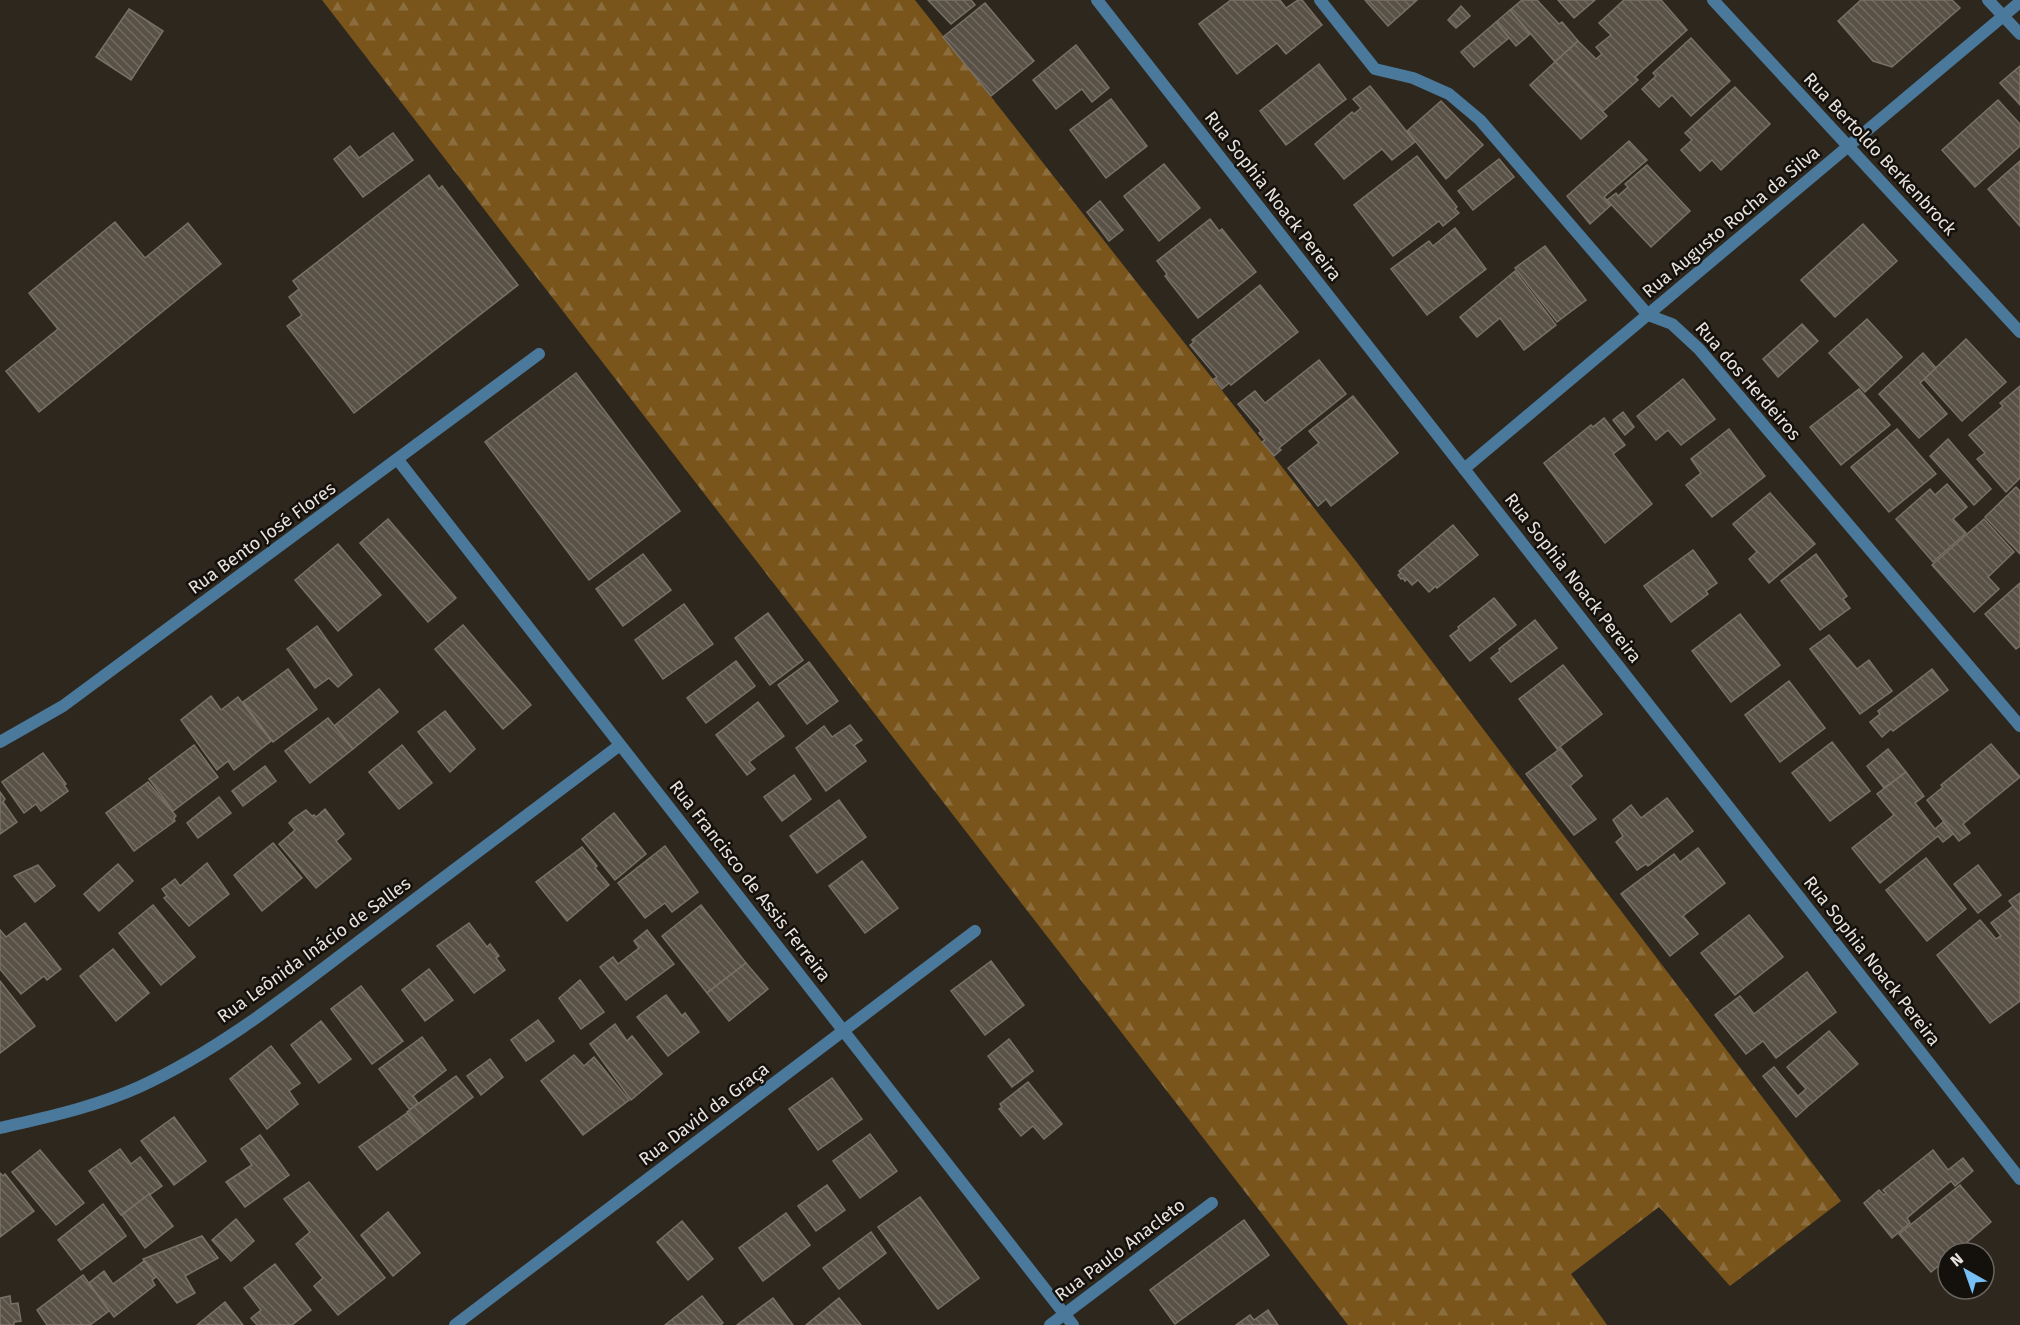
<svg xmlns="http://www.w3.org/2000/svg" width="2020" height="1325" viewBox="0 0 2020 1325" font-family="'Fira Sans',sans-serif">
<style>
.forest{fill:url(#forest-firs)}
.building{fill:url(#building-back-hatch);stroke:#7a7166;stroke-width:1.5}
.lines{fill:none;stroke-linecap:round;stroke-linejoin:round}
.minor{stroke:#4a799c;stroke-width:12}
.labels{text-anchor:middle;stroke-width:5;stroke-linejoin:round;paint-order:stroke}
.street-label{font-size:18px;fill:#e8e3dd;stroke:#14100c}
</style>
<defs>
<pattern id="forest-firs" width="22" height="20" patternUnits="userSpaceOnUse" patternTransform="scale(1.5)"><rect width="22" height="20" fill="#79551c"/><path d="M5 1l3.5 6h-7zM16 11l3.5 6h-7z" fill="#8c6d3d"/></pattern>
<pattern id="building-back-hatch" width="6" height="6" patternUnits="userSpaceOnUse" patternTransform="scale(1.5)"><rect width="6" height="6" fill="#595146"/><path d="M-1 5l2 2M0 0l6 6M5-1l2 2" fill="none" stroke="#716a60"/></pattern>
</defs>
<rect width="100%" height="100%" fill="#2e271d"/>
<polygon class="forest" points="322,0 915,0 1355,560 1841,1201 1730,1286 1659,1207 1571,1274 1607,1325 1348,1325"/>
<g class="building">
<polygon points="928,0 971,0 975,5 951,24"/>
<polygon points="1231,0 1280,0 1286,8 1298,0 1302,0 1322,25 1286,54 1277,43 1237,74 1199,24"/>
<polygon points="1365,0 1417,0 1388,26"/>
<polygon points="1522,0 1537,0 1559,24 1562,22 1578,41 1555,62 1510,10"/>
<polygon points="1558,0 1595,0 1574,18"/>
<polygon points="1624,0 1661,0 1687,30 1635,77 1638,80 1602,112 1555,62 1578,41 1596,59 1602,54 1596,47 1611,35 1599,23"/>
<polygon points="1861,0 1952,0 1960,8 1892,67 1873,61 1838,21"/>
<polygon points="985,3 1034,61 991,96 943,37"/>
<polygon points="1461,6 1470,16 1456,28 1448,20"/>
<polygon points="129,9 163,31 131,80 96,57"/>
<polygon points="1510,10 1530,34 1516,46 1496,22"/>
<polygon points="1496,22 1509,38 1474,67 1461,52"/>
<polygon points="1691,38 1730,81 1691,116 1672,95 1659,107 1642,89 1656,76 1653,73"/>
<polygon points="1076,45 1109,88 1092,102 1082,89 1056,109 1033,80"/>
<polygon points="1555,62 1607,116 1581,139 1530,85"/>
<polygon points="1319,64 1346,99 1286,145 1260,111"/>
<polygon points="2020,66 2020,105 2000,83"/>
<polygon points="1370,86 1415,142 1392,160 1382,149 1344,179 1315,144 1352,112 1354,114 1361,108 1353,99"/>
<polygon points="1735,87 1770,124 1721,170 1712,160 1700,171 1681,150 1692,140 1685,133"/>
<polygon points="1111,99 1147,146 1106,178 1070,130"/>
<polygon points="1998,100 2020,124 2020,146 1975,187 1942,150"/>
<polygon points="1441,101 1483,145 1446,179 1407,131"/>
<polygon points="393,133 413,160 363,197 334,159 350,146 359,158"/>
<polygon points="1629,141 1647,160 1604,197 1611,205 1590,224 1567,196"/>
<polygon points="1417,156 1457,207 1455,209 1459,213 1443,226 1439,221 1393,256 1354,205"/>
<polygon points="1499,159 1514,177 1473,210 1458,191"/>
<polygon points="2020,161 2020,226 1988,189"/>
<polygon points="1164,164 1200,208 1159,241 1124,196"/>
<polygon points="1647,165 1690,211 1651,247 1607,200 1616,193 1618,196 1628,187 1625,184"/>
<polygon points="429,175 439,189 442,186 518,285 354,413 287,326 302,315 289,297 299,289 293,281"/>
<polygon points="1100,201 1123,230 1109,241 1087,212"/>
<polygon points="1210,219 1219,231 1222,229 1256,272 1198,318 1165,276 1167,274 1157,261"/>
<polygon points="115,222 145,258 188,223 221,264 39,412 6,371 58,329 29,293"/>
<polygon points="1863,224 1897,261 1835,317 1801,280"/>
<polygon points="1455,228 1486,269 1427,315 1391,269 1429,241 1433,246"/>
<polygon points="1545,246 1586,300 1557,322 1515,268"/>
<polygon points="1515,271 1556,325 1524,350 1500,318 1477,337 1460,317"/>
<polygon points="1260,285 1298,332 1231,385 1229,383 1222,389 1214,379 1217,377 1190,345 1194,342 1192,340"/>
<polygon points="1867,319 1902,357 1865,392 1829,353"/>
<polygon points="1802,324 1818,341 1778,377 1763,359"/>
<polygon points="1966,339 2006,382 1962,421 1924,379"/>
<polygon points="1923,353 1936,368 1920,383 1947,414 1919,438 1879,394"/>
<polygon points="1319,360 1346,394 1279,448 1281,450 1274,456 1262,442 1265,440 1259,433 1261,431 1238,404 1255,391 1265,403"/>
<polygon points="576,373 680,511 589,580 485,442"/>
<polygon points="1683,379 1715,419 1681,445 1668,430 1656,440 1637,416"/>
<polygon points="2020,386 2020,478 2006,492 1977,459 1985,453 1969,435 2003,406 2000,403"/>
<polygon points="1859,389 1890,425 1841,465 1810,427"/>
<polygon points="1353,396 1398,453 1331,506 1326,499 1318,506 1288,468 1319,443 1309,431"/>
<polygon points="1623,412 1634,427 1625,435 1613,420"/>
<polygon points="1604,418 1625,445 1613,454 1652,504 1605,543 1544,463 1591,425 1593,427"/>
<polygon points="1729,429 1765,476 1712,517 1686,485 1701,473 1691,459"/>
<polygon points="1897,429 1936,474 1889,512 1851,467"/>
<polygon points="1948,439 1991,489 1974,505 1930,456"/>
<polygon points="1947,484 1967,507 1953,519 1966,533 1933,562 1896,519 1930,489 1935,495"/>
<polygon points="2016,487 2020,491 2020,554 1985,517"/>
<polygon points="1770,493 1815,544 1769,583 1749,559 1757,552 1733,524"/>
<polygon points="388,519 456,598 428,622 360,543"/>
<polygon points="1984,519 2014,552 1988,577 1999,589 1974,612 1932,565"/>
<polygon points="1453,525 1478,555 1437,588 1436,586 1429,592 1418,580 1412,585 1407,579 1405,581 1403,578 1401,579 1398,575 1401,573 1399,571"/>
<polygon points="338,544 381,595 338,631 295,580"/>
<polygon points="1693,550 1717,583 1706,591 1708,594 1671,622 1644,586"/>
<polygon points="643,554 671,590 623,626 596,589"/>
<polygon points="1816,554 1847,596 1843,599 1850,608 1820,630 1781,581"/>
<polygon points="2020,583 2020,646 2016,649 1985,614"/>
<polygon points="1494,598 1516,625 1470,661 1450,636 1459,629 1458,627"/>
<polygon points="684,604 713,644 663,679 635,640"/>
<polygon points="768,613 803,660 770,685 735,638"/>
<polygon points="1740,614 1780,665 1731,702 1692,651"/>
<polygon points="1535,620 1557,648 1511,682 1491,658 1500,651 1499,649"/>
<polygon points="463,625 531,705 503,729 435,649"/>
<polygon points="317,626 352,675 338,687 329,678 315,688 287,649"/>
<polygon points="1829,635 1857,669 1869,660 1892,691 1860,714 1810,649"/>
<polygon points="736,661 755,686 706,723 687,698"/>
<polygon points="809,662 838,701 807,724 778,685"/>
<polygon points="1563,665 1602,714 1557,749 1519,699"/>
<polygon points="288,669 317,709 273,742 243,702"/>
<polygon points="1932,669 1948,690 1893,731 1891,729 1882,737 1870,722 1880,714 1878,711"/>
<polygon points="1789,681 1825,728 1780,762 1745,715"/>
<polygon points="379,689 398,712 353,749 334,726"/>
<polygon points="211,696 221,710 238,697 271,741 234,770 228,761 217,770 181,720"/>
<polygon points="758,702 784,736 749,762 755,769 747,775 716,735"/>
<polygon points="445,711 475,749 450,772 418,732"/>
<polygon points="328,718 353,749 310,783 285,751"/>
<polygon points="850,725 862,740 854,745 866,761 826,791 796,748 824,726 832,737"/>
<polygon points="1832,742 1870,791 1830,821 1792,773"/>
<polygon points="1991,744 2020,777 1963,824 1970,833 1959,841 1927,800 1943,787 1941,785"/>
<polygon points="194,745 218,777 173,811 149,779"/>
<polygon points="402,745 432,783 399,809 369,772"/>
<polygon points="1561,748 1582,776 1570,786 1596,819 1574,835 1526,774"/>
<polygon points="1888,749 1906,772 1884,788 1867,766"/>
<polygon points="43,753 66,784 64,785 68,791 41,811 36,804 24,813 2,782"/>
<polygon points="265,766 276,781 243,806 232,791"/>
<polygon points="1906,772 1924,796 1915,803 1935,829 1943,822 1953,834 1943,842 1938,836 1880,883 1852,848 1894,815 1877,794"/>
<polygon points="794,775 811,799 782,821 764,797"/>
<polygon points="148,782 176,816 174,818 175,821 134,851 106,813"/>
<polygon points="0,792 5,799 3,802 17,822 0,834"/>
<polygon points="219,797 231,813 198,838 187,823"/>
<polygon points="1667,798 1693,831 1648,866 1646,864 1637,870 1616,842 1623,836 1613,820 1631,805 1641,818"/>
<polygon points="839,800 866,837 817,873 790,836"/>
<polygon points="325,809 344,834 336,841 351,859 316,888 279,844 295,830 289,823 294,818 306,810 312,816 314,815 316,817"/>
<polygon points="614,813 646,854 615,880 582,839"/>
<polygon points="273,843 302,878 262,911 234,875"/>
<polygon points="665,846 698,892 672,912 665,903 645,918 618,883"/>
<polygon points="582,847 597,866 595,868 609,885 567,921 536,882"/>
<polygon points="1698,848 1725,883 1683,916 1698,934 1670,956 1621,894 1674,854 1680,862"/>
<polygon points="1926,858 1966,909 1927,941 1886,890"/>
<polygon points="862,861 898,908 865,933 829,886"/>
<polygon points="207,863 229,894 189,926 164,898 167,896 162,889 175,879 180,886"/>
<polygon points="118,864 133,881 99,911 84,894"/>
<polygon points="38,865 55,886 35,902 14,876"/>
<polygon points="1978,865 2001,895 1978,913 1954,884"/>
<polygon points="2020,893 2020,915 2009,901"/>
<polygon points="153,905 195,957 161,985 119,933"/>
<polygon points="701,905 746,963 707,993 662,936"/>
<polygon points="2013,906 2020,915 2020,1001 1990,1023 1937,955 1980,920 1996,939 2001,936 1991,923"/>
<polygon points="1749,915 1783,957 1735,995 1701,953"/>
<polygon points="25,923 61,969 47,980 44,976 21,994 0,969 0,930 6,937"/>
<polygon points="469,923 487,947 490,944 499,956 496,958 505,970 474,993 437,946"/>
<polygon points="647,930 674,964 626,1000 600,967 613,957 618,964 639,948 634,941"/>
<polygon points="113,949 149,993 116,1021 80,976"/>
<polygon points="991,961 1024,1005 985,1035 951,991"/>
<polygon points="746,963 768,989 729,1021 707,993"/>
<polygon points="429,969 453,1000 425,1021 402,990"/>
<polygon points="1807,972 1836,1012 1776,1058 1763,1041 1746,1054 1715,1015 1740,996 1754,1014"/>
<polygon points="580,980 604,1012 581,1029 559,998"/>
<polygon points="0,981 35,1026 0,1053"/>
<polygon points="361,986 403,1041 372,1064 331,1009"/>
<polygon points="666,995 682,1016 685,1013 699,1032 668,1056 637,1017"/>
<polygon points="538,1020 554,1041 526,1061 511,1040"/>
<polygon points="321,1021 351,1059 319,1083 291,1045"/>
<polygon points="615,1024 627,1041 632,1036 662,1074 631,1100 590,1044"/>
<polygon points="1829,1031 1858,1064 1807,1107 1798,1096 1806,1089 1787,1067"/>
<polygon points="422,1037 446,1070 413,1096 418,1103 410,1110 379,1069"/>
<polygon points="1009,1039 1033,1071 1012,1087 988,1056"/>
<polygon points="271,1046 300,1083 289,1091 298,1104 267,1129 230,1079"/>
<polygon points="574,1055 584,1066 594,1057 629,1100 583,1135 541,1081"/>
<polygon points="490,1059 503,1077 481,1095 467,1076"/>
<polygon points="1774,1067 1807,1107 1796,1117 1763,1076"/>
<polygon points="456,1076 473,1097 425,1134 407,1112"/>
<polygon points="832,1078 862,1119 818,1150 789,1109"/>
<polygon points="1028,1082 1062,1124 1044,1139 1033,1126 1021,1136 999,1109 1002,1107 1000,1104"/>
<polygon points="407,1113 425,1134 377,1170 359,1147"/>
<polygon points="174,1117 206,1161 174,1185 141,1141"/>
<polygon points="870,1134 897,1171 860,1198 833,1161"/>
<polygon points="260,1135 289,1175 245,1207 226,1182 252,1165 241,1149"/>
<polygon points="120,1149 131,1164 140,1157 162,1186 121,1215 89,1171"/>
<polygon points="40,1150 84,1203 56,1225 12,1172"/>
<polygon points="1933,1150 1948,1170 1963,1158 1973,1171 1955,1186 1951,1181 1907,1218 1910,1223 1892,1238 1864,1203 1879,1190 1884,1195 1886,1193 1883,1190"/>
<polygon points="0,1173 3,1176 5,1174 34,1211 0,1237"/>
<polygon points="309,1182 385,1278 338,1315 314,1286 323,1278 296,1244 310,1232 284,1199"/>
<polygon points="827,1185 845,1210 816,1231 798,1206"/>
<polygon points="1960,1185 1991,1222 1954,1253 1948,1253 1948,1258 1931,1272 1899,1234"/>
<polygon points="149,1194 173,1226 145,1248 122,1215"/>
<polygon points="920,1197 979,1278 938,1309 878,1227"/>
<polygon points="103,1204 126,1236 81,1270 58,1240"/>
<polygon points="388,1212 420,1253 393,1276 361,1235"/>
<polygon points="786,1213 810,1245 763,1281 739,1248"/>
<polygon points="236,1219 254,1241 231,1261 212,1240"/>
<polygon points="1244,1220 1269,1255 1175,1324 1150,1290"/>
<polygon points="682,1221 713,1259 688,1280 657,1242"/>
<polygon points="871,1232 886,1253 839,1289 823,1268"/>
<polygon points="202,1236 218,1258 185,1276 195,1293 177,1303 143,1259"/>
<polygon points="144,1261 156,1277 152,1280 155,1285 114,1317 89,1283 104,1271 113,1284"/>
<polygon points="275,1264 311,1310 292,1325 257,1325 251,1318 261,1310 244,1288"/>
<polygon points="83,1275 109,1311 90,1325 47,1325 37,1310"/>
<polygon points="10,1296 11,1304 18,1303 21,1321 14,1322 14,1325 0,1325 0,1298"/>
<polygon points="702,1296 723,1323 721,1325 665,1325"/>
<polygon points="773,1298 793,1325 737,1325"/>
<polygon points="839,1298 861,1325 806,1325"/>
<polygon points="225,1302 243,1325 197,1325"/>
<polygon points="1268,1310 1278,1325 1236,1325 1250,1315 1254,1320"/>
</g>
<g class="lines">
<g class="minor">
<polyline points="1097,0 2020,1179"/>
<polyline points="1320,0 1375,69 1413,78 1449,94 1480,120 1648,315 1672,324 1699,349 2020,726"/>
<polyline points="1713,0 2020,332"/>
<polyline points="1988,0 2020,34"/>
<polyline points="398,460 1073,1325"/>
<polyline points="1464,469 2020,2"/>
<polyline points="0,742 63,706 539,354"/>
<path d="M 0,1128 C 47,1117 95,1107 139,1087 C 220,1050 292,992 362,939 C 448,874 534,810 620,745"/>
<polyline points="455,1325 975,931"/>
<polyline points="1050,1325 1212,1203"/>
</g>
</g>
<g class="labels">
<g class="street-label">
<text transform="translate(1880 154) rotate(47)" y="6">Rua Bertoldo Berkenbrock</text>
<text transform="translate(1273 196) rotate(52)" y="6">Rua Sophia Noack Pereira</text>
<text transform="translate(1731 222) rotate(-40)" y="6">Rua Augusto Rocha da Silva</text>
<text transform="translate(1748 381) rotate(49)" y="6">Rua dos Herdeiros</text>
<text transform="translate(262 538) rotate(-36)" y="6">Rua Bento José Flores</text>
<text transform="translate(1573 578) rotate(52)" y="6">Rua Sophia Noack Pereira</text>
<text transform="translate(750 881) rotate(52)" y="6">Rua Francisco de Assis Ferreira</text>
<text transform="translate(314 950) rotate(-36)" y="6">Rua Leônida Inácio de Salles</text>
<text transform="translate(1872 961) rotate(52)" y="6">Rua Sophia Noack Pereira</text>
<text transform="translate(704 1114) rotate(-37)" y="6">Rua David da Graça</text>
<text transform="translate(1120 1250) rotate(-37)" y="6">Rua Paulo Anacleto</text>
</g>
</g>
<g transform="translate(1966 1271) rotate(320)"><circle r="28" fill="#14100c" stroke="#696460" stroke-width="1.5"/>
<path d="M0-4.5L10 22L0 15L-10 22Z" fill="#77bff7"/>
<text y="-9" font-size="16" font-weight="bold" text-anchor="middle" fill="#e8e3dd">N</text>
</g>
</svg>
